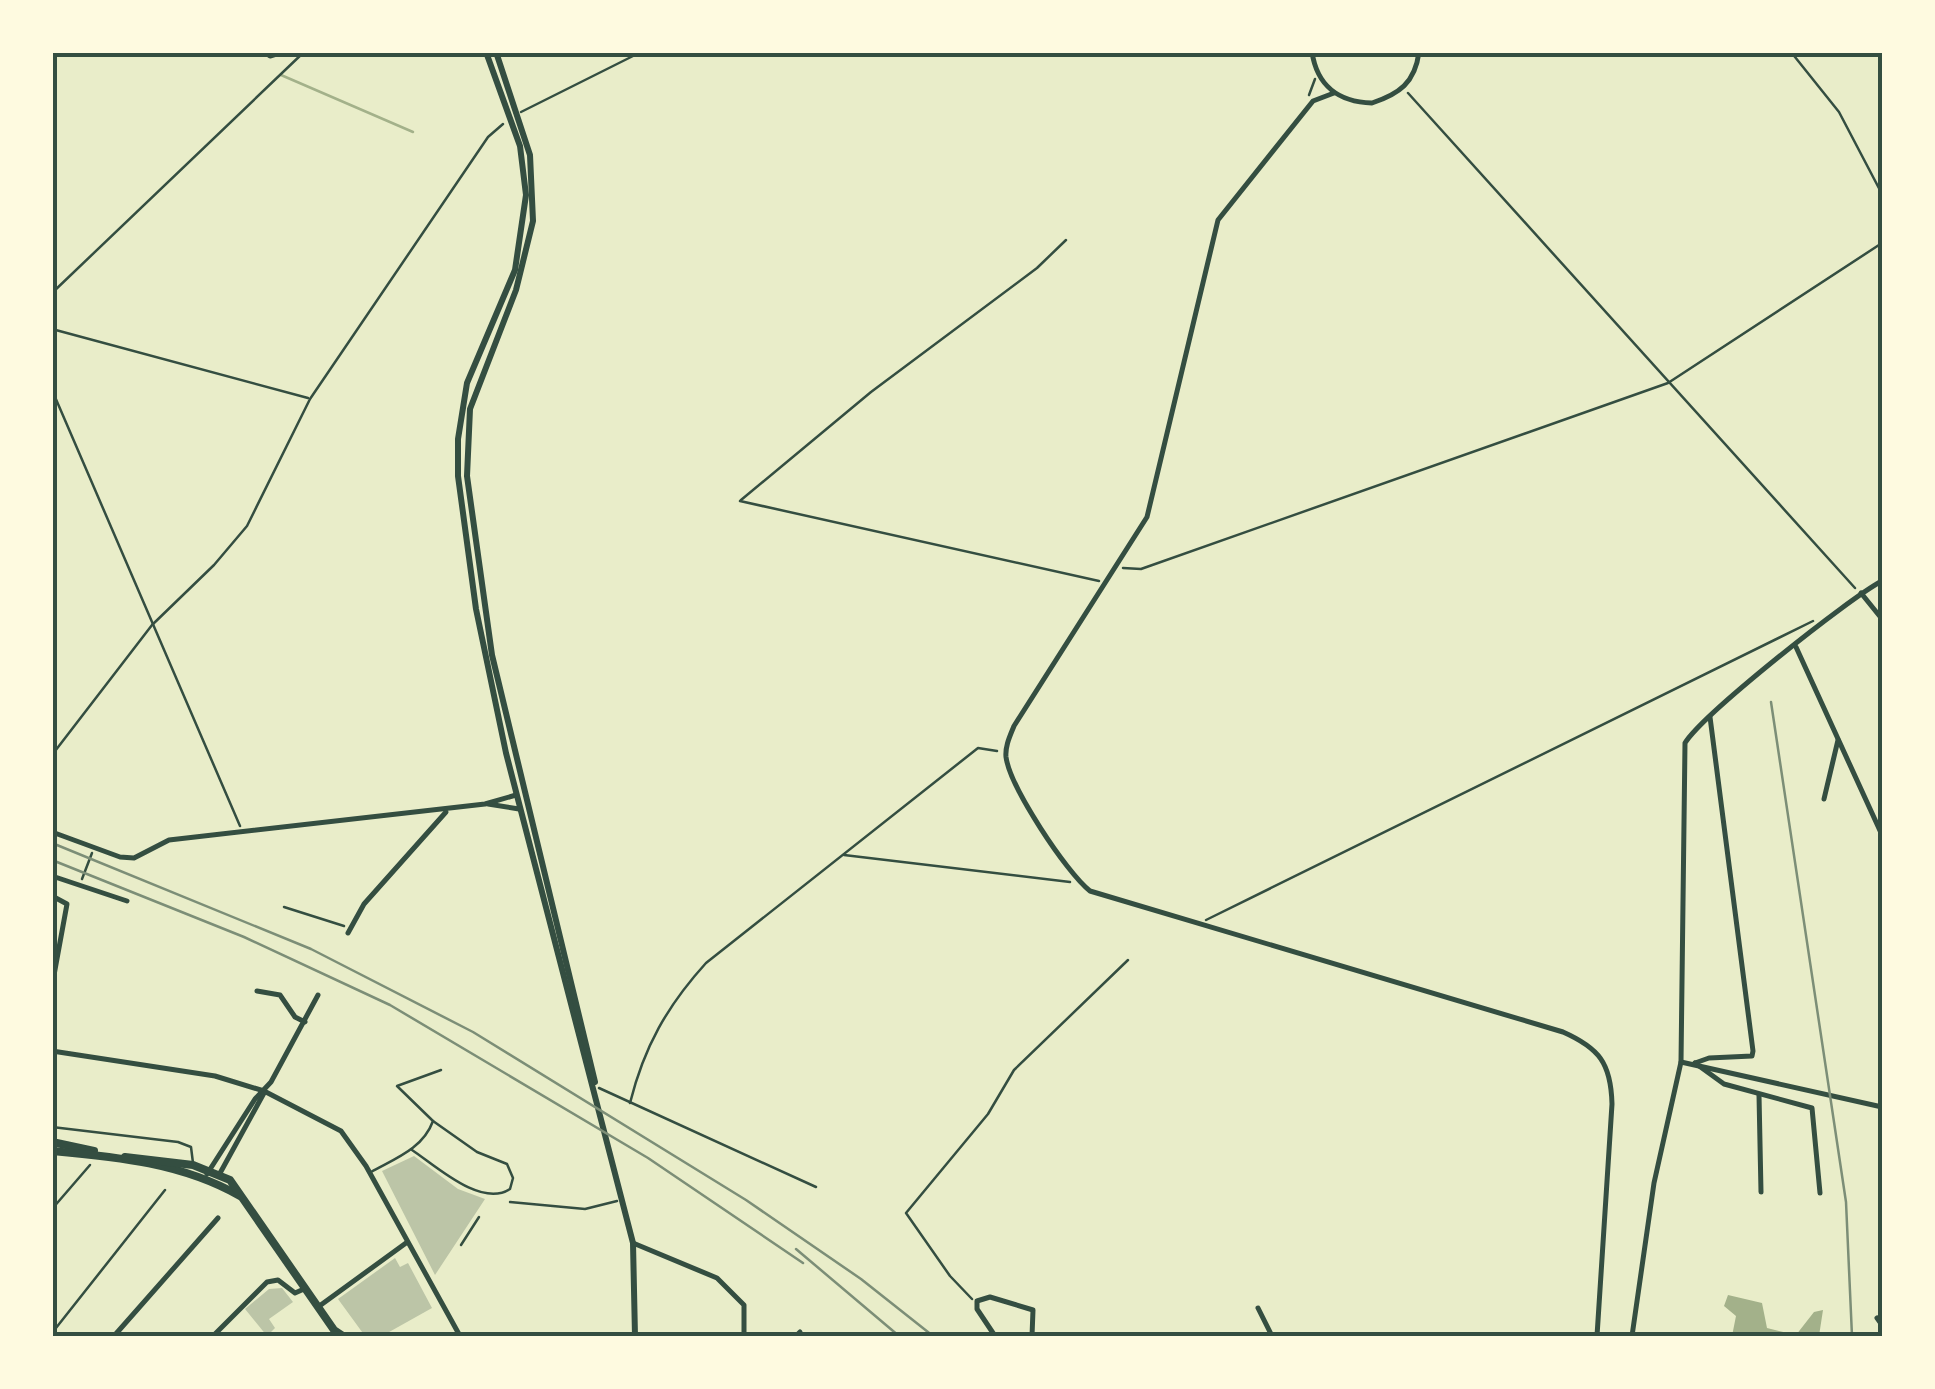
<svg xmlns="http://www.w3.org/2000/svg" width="1935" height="1389" viewBox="0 0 1935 1389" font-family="'IBM Plex Sans',sans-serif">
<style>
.water{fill:#a3b18a}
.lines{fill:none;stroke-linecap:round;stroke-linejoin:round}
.stream{stroke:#a3b18a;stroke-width:2.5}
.building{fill:#bcc5a7}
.path{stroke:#344e41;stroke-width:2.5}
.service{stroke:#344e41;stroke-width:2.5}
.minor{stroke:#344e41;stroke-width:5}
.secondary{stroke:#344e41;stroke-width:6}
.primary{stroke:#344e41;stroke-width:8}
.rail{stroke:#7c8e77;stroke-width:2.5}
.neatline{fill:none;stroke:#344e41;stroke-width:4}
</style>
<rect width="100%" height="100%" fill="#e9edc9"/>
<polygon class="water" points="1728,1295 1762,1303 1767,1328 1796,1335 1814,1312 1823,1310 1819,1336 1732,1336 1736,1316 1724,1306"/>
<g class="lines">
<polyline class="stream" points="281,75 413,132"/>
</g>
<g class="building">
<polygon points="414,1156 458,1189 485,1199 435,1275 382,1171"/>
<polygon points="395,1258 400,1267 408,1263 432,1308 382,1336 365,1336 338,1299"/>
<polygon points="282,1288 293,1302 269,1319 275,1328 267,1336 245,1309 269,1289"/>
</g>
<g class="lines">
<g class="path">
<polyline points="1791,52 1839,112 1882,194"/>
<polyline points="1408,93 1855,588"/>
<polyline points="1309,95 1315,79"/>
<polyline points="521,112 641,52"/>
<polyline points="52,293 304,52"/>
<polyline points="52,329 308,398"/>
<polyline points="52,390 240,826"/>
<polyline points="741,500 871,392 1037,268 1066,240"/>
<polyline points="740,501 1099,581"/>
<polyline points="1123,568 1141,569 1668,383 1882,243"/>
<polyline points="52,755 152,625 214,565 247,526 310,399 488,137 503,124"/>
<polyline points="844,855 1070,882"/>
<polyline points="82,879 92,853"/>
<polyline points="284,907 344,926"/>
<polyline points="1206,920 1813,621"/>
<polyline points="599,1088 816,1187"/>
<path d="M 630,1103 C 644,1047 667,1006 706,963 L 978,748 L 997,751"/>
<polyline points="510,1202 585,1209 617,1201"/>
<polyline points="52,1209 90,1165"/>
<polyline points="461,1245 479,1217"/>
<polyline points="972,1299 950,1276 906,1213 988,1114 1014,1070 1128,960"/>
<polyline points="52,1333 165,1190"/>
</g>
<g class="service">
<polyline points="52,1127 178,1142 191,1147 193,1163"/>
<path d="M 412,1150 C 436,1166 481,1208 510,1189 L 513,1178 L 507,1164 L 477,1152 L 433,1121"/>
<path d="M 371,1172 C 394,1159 423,1149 433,1121 L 397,1086 L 441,1070"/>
</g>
<g class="minor">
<polyline points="264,52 270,56 283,52"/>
<path d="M 1312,52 C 1317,86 1339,102 1372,103 C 1399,94 1415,83 1419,52"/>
<path d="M 1334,93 L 1313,101 L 1218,220 L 1147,517 L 1014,726 C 1010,736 1005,746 1006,757 C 1010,787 1066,872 1090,891 L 1563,1032 C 1599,1048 1611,1063 1612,1104 L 1597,1336"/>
<polyline points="1861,593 1882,619"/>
<polyline points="1796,647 1882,835"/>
<polyline points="1824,799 1838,740"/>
<polyline points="488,804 519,809"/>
<polyline points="52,832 120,857 134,858 169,840 485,804 516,795"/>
<polyline points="52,876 127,901"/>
<polyline points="348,933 364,904 446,812"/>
<polyline points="52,986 67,904 54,897"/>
<polyline points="257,991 280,995 295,1017 305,1022"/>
<polyline points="52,1051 215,1076 264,1091 341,1131 366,1166 460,1336"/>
<polyline points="1681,1062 1882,1107"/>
<polyline points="1695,1063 1709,1058 1752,1056 1753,1051 1710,717"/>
<polyline points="1695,1063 1724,1084 1812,1108 1820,1193"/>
<polyline points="1759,1095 1761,1192"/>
<polyline points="207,1174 255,1099 271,1082 318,995"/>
<polyline points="219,1175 264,1093"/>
<polyline points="633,1243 717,1278 744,1305 744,1336"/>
<polyline points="318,1307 406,1243"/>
<polyline points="1258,1308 1272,1336"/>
<polyline points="1877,1318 1882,1325"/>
<polyline points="114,1336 218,1218"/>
<polyline points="213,1336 267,1282 278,1280 295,1293 304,1289"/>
<polyline points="796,1336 800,1332"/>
<polyline points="995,1336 977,1309 977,1301 990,1297 1033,1310 1032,1336"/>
<path d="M 1632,1336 L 1654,1183 L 1681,1062 L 1685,743 C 1703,714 1849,598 1882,581"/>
</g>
<g class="secondary">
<polyline points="486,52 520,146 526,195 515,270 467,383 458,439 458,476 476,609 506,753 633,1243 635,1336"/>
<polyline points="496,52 530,155 533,221 516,290 470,409 467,476 492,655 595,1082"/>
</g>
<g class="primary">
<polyline points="52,1142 94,1151"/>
<path d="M 52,1151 C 118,1157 182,1163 240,1196"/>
<polyline points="125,1157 193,1165 230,1180 334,1330 343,1336"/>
</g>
<g class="rail">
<polyline points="1771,702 1846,1202 1852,1336"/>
<polyline points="52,843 311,949 473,1032 746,1200 861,1279 933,1336"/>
<polyline points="52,860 244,937 390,1005 648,1158 803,1263"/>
<polyline points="796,1249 899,1336"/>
</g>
</g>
<rect width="1935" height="1389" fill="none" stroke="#fefae0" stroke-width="110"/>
<rect x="55" y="55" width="1825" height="1279" class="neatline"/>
</svg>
